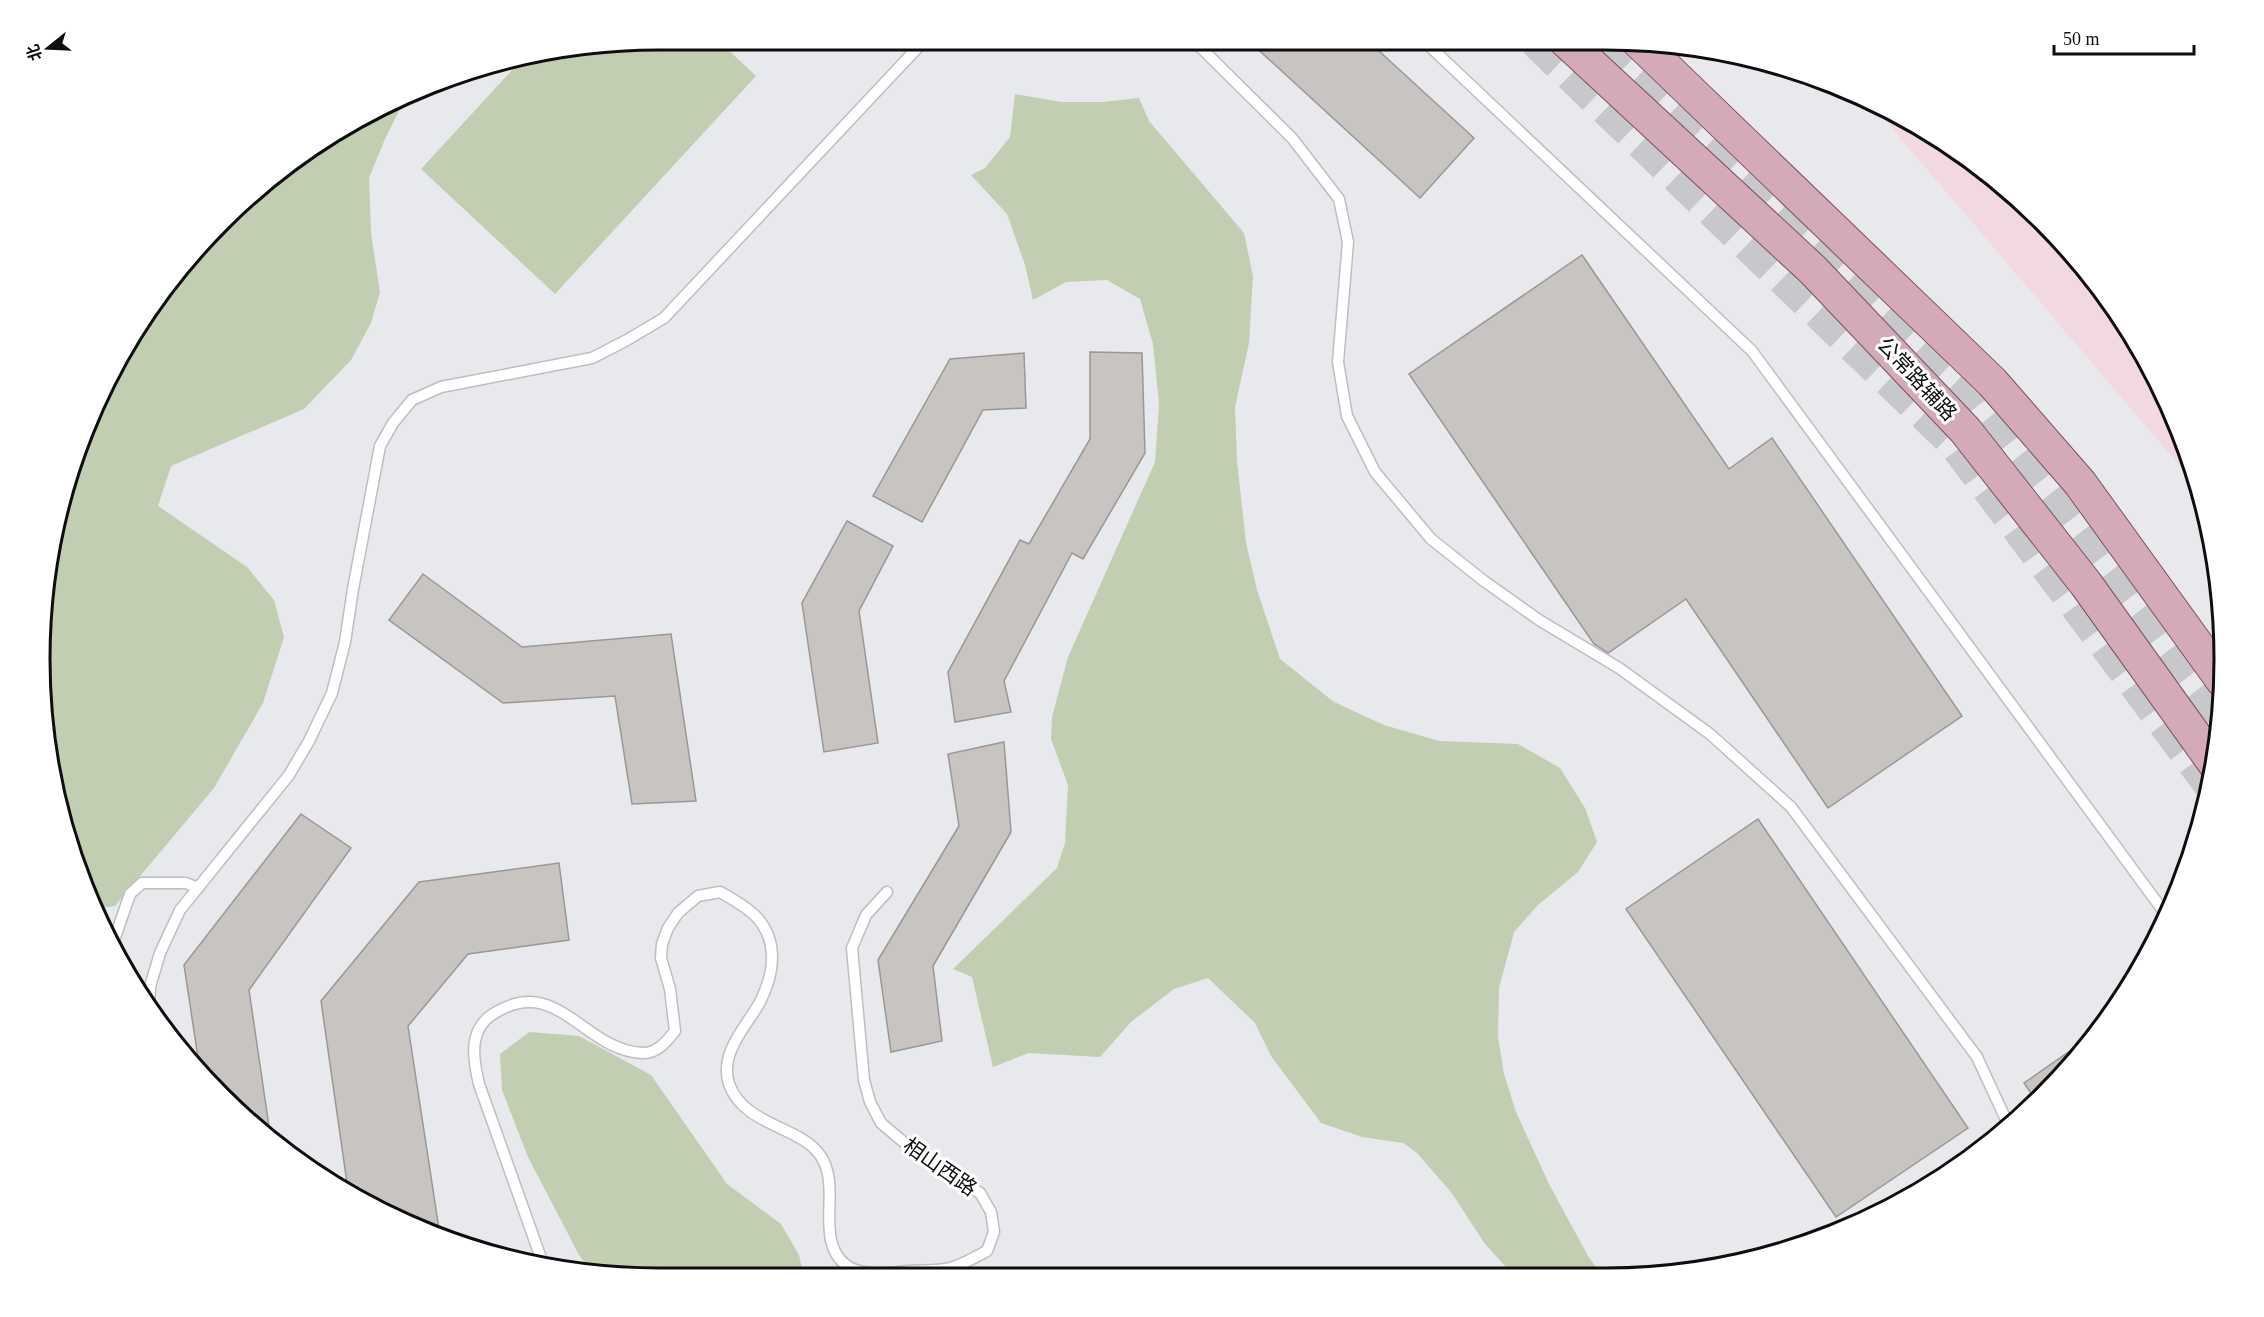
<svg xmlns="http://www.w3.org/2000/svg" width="2264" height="1317" viewBox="0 0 2264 1317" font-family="'Times New Roman','Noto Sans SC',serif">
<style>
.industrial{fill:#f2d8df}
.green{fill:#c1ceb1}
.building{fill:#c7c4c2;stroke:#9a9795;stroke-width:1.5}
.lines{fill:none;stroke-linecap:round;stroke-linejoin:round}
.highway-tunnel{stroke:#c7c8cb;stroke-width:33;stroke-dasharray:33 16;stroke-linecap:butt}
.lane-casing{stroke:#bdbec1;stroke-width:13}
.primary-casing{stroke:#7c4f5c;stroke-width:35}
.lane{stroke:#fff;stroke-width:10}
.primary{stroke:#d4aab6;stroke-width:33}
.labels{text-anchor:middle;stroke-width:6;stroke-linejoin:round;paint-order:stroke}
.street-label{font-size:21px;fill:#0e0e0f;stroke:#fff}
.rim{fill:none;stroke:#0e0e0f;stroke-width:3}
</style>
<rect width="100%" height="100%" fill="#e8e9ec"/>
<polygon class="industrial" points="1872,105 1949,143 2043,220 2120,314 2178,421 2198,487"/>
<g class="green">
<polygon points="577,44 722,44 756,76 555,294 421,169 524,57"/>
<polygon points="408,93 385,139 369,178 371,233 380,292 371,323 351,360 304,409 171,466 158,506 247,567 274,600 284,637 263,703 214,788 115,906 95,909 72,858 40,699 44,578 60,498 103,385 144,314 220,221 282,167 384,103"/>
<polygon points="1015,94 1061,102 1102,102 1139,98 1149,121 1244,233 1253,276 1249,343 1235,407 1237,461 1246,543 1257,590 1280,659 1334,702 1384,725 1439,741 1518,744 1560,768 1585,808 1597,842 1578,872 1538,905 1514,932 1499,988 1498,1036 1504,1074 1516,1112 1549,1184 1588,1256 1603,1277 1515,1277 1485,1244 1451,1192 1416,1152 1403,1143 1362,1137 1321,1123 1271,1056 1255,1023 1208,978 1174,989 1131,1022 1100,1057 1029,1053 993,1067 972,977 953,969 1057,868 1065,843 1068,785 1051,739 1052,717 1068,657 1155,462 1159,404 1153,344 1140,299 1107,280 1066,282 1033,300 1025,265 1007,214 971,175 985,168 1010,137"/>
<polygon points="529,1032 579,1036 651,1075 727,1184 781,1224 799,1255 804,1277 618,1277 591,1271 579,1255 528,1157 502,1090 500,1054"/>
</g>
<g class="building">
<polygon points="1368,41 1474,138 1420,198 1250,42"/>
<polygon points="1582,255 1729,469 1772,438 1962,716 1828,808 1686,599 1608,653 1594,644 1409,374"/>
<polygon points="1090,352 1142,353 1145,453 1083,559 1072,553 1004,681 1011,712 955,722 948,672 1020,540 1029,544 1090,439"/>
<polygon points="1024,353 1026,408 983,410 922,522 873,496 950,359"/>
<polygon points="847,521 893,546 859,611 878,743 824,752 802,603"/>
<polygon points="423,574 522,647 671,634 696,801 632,804 615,696 503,703 389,620"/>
<polygon points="1004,742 1011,832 933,966 942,1041 891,1052 878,960 959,826 948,754"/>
<polygon points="301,814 351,848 249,990 271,1140 250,1124 200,1071 184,965"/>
<polygon points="1758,819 1968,1128 1836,1217 1626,909"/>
<polygon points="559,863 569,940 468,954 408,1026 439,1229 429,1230 348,1190 321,1001 419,882"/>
<polygon points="2083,1042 2086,1045 2037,1102 2024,1083"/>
</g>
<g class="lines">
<g class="highway-tunnel">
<polyline points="1535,41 1954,443 2211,786"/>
<polyline points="1604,41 1964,384 2220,714"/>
</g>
<g class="lane-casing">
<g id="lane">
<polyline points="1424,41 1752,351 2167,916"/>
<polyline points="1195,42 1292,138 1339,199 1348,242 1338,362 1347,416 1375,472 1431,539 1484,581 1539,620 1619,668 1710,734 1791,807 1977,1057 2008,1124"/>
<polyline points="112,946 130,894 142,883 186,883 198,888"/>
<polyline points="149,1008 150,987 160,953 180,910 289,775 309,741 332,693 345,642 353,589 380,446 393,423 412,400 441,387 592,358 627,340 664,318 922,43"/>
<path d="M 542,1261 L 479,1084 C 473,1059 468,1030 493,1014 C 557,973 583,1050 642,1053 C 657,1054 667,1041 675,1031 L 670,989 L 661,958 L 662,944 L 668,928 L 678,913 L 698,896 L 720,892 C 749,908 772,922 772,958 C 772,973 767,988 760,1002 C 747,1026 719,1052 729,1084 C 744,1126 800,1126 820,1155 C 837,1179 825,1213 831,1240 C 840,1280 877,1274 909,1271 C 922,1270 937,1271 950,1268 C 962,1265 975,1257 987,1251 L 994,1232 L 991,1212 L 980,1193 L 907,1145 L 881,1123 L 870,1102 L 864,1080 L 852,948 L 866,915 L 887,892"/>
</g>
</g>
<g class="primary-casing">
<g id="primary">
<polyline points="1637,40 1992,382 2080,483 2223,681"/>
<polyline points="1566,41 1813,270 1965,430 2086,584 2215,764"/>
</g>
</g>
<use href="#lane" class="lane"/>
<use href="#primary" class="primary"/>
</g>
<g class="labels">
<g class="street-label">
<text transform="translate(1917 379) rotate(47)" y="7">公常路辅路</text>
<text transform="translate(940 1167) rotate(35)" y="7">相山西路</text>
</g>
</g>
<path d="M0 0H2264V1317H0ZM659 50H1605A609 609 0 0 1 2214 659V659A609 609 0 0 1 1605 1268H659A609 609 0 0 1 50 659V659A609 609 0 0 1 659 50Z" fill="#fff" fill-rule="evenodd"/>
<path class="rim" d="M659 50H1605A609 609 0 0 1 2214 659V659A609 609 0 0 1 1605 1268H659A609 609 0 0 1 50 659V659A609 609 0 0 1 659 50Z"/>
<g transform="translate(48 48) rotate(252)" stroke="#ffffff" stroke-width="4.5" paint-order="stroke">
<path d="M0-4.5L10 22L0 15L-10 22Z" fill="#0e0e0f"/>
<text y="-9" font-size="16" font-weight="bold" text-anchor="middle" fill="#0e0e0f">北</text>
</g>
<path d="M2054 45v9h140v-9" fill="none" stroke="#0e0e0f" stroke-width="3"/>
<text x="2063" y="45" font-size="18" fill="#0e0e0f" stroke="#ffffff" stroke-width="4.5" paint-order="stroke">50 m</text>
</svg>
